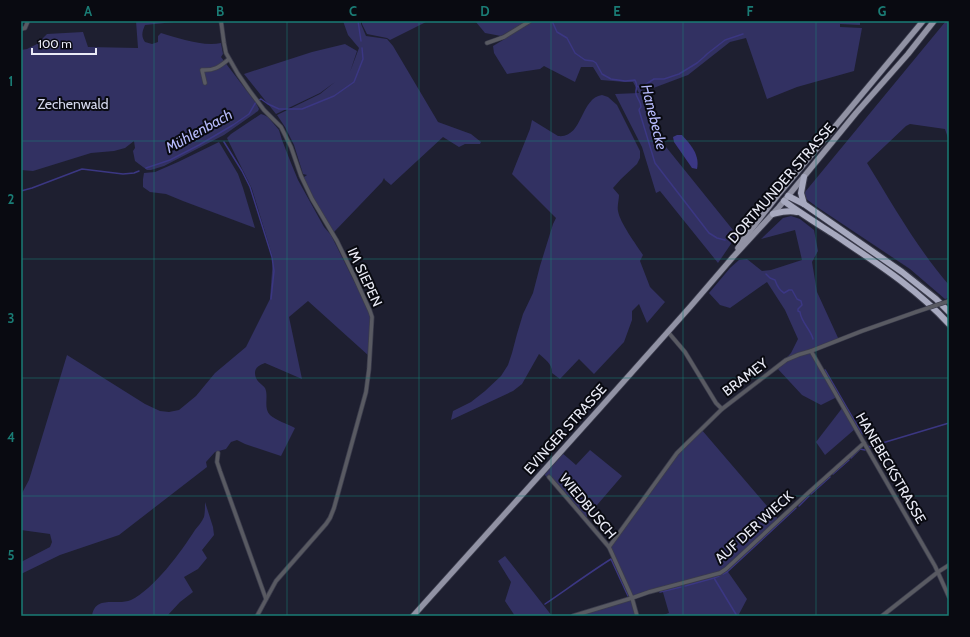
<svg xmlns="http://www.w3.org/2000/svg" width="970" height="637" viewBox="0 0 970 637" font-family="Cabin,sans-serif">
<style>
.green{fill:#323162}
.water{fill:#3b3783}
.lines{fill:none;stroke-linecap:round;stroke-linejoin:round}
.stream{stroke:#3b3783;stroke-width:1.5}
.street-casing{stroke:#3b3c4c;stroke-width:5}
.primary-casing{stroke:#3b3c4c;stroke-width:7}
.highway-casing{stroke:#3b3c4c;stroke-width:8}
.street{stroke:#595a62;stroke-width:3.5}
.primary{stroke:#9192a4;stroke-width:5.5}
.highway{stroke:#a7a9bf;stroke-width:6}
.street-bridge-casing{stroke:#3b3c4c;stroke-width:5;stroke-linecap:butt}
.street-bridge{stroke:#595a62;stroke-width:3.5}
.grid{fill:none;stroke:#1a7c75;stroke-width:1;stroke-opacity:0.55}
.labels{text-anchor:middle;stroke-width:4;stroke-linejoin:round;paint-order:stroke}
.park-label{font-size:14px;fill:#d5d8ee;stroke:#090a11}
.street-label{font-size:14px;fill:#eaebf6;stroke:#090a11}
.water-label{font-size:15px;font-style:italic;fill:#b5b9fa;stroke:#090a11}
.neatline{fill:none;stroke:#1a7c75;stroke-width:1.5}
.grid-label{font-size:13px;text-anchor:middle;font-weight:bold;fill:#1a7c75}
</style>
<rect width="100%" height="100%" fill="#1e1f30"/>
<g class="green">
<path d="M 136,21 L 184,21 L 145,25 C 142,32 141,36 145,42 L 152,44 L 158,42 L 158,36 L 161,33 C 178,38 203,47 221,43 L 223,54 L 221,57 L 256,103 L 259,109 L 258,111 L 224,135 L 164,166 L 151,170 L 147,170 L 135,161 L 133,151 L 135,148 L 134,141 L 125,148 L 114,151 L 91,153 L 33,171 L 21,170 L 21,50 L 27,49 L 37,44 L 47,34 L 83,32 L 88,47 L 138,48 Z"/>
<polygon points="343,21 361,21 361,24 366,36 387,39 393,46 438,122 471,134 481,142 480,144 465,144 459,147 443,137 391,185 385,180 384,178 382,182 334,232 332,231 312,197 303,178 304,177 307,175 303,174 294,145 285,127 277,115 320,94 335,82 320,93 276,114 244,74 312,52 345,44 357,51 350,72 359,48 348,35"/>
<polygon points="362,21 428,21 390,40 387,38 367,34 362,24"/>
<polygon points="477,21 527,21 501,36 485,33 476,22"/>
<polygon points="534,21 860,21 860,25 840,24 840,27 862,28 854,71 797,87 767,99 746,38 730,42 688,75 640,93 658,137 737,235 718,263 660,191 656,193 642,147 615,94 639,93 633,82 625,82 601,80 593,67 581,67 575,82 544,66 540,69 507,74 494,53 493,46"/>
<path d="M 946,21 L 949,21 L 949,141 L 945,129 L 910,124 L 906,126 L 867,163 C 893,205 917,248 949,285 L 949,298 L 945,299 L 910,269 L 817,207 L 805,198 L 805,192 Z"/>
<path d="M 602,95 L 608,97 L 617,105 L 640,151 L 640,158 L 637,164 L 621,179 L 613,188 L 619,195 C 619,200 617,206 618,211 C 620,223 636,244 643,255 L 640,261 L 650,287 L 665,302 L 647,323 L 639,304 L 632,311 L 632,320 L 624,342 L 594,374 L 579,359 L 560,379 L 552,373 C 553,365 545,359 539,354 L 522,384 L 513,391 L 451,420 L 453,411 L 471,402 L 485,391 L 501,376 L 508,365 L 512,353 L 517,334 L 523,314 L 533,293 L 540,266 L 553,224 L 556,218 L 512,174 L 530,129 L 532,120 L 558,136 C 583,139 580,98 602,95 Z"/>
<path d="M 261,114 L 264,115 L 268,117 L 279,130 L 282,140 L 291,163 L 298,180 L 324,227 L 331,235 L 369,311 L 371,319 L 369,356 L 308,301 L 289,317 L 302,379 L 265,363 C 260,365 255,367 255,373 C 255,381 261,383 265,388 C 269,396 263,408 270,415 C 275,420 288,424 295,428 L 281,456 L 245,444 L 237,440 L 231,442 L 226,449 L 215,452 L 206,462 L 207,467 L 119,535 L 60,555 L 21,574 L 21,562 L 50,547 L 52,542 L 50,534 L 21,530 L 21,495 L 29,480 L 67,355 L 145,404 L 160,411 L 169,412 L 179,410 L 196,396 L 215,373 L 246,347 L 270,299 L 273,258 L 252,189 L 227,138 L 231,134 Z"/>
<polygon points="219,142 238,174 243,188 255,228 183,201 166,194 150,192 143,187 143,179 144,173 155,172 178,162"/>
<polygon points="791,216 800,219 814,230 818,251 812,262 817,292 839,340 811,351 837,397 821,405 802,395 777,368 791,353 798,339 785,310 767,282 730,308 720,305 709,293 730,268 739,260 747,259 762,271 771,270 802,260 795,230 761,239 783,218"/>
<polygon points="843,407 855,429 825,455 816,442"/>
<polygon points="701,429 779,520 726,569 747,599 738,616 660,616 669,613 662,589 632,598 637,616 575,616 632,598 609,547 677,453"/>
<polygon points="590,450 622,476 585,519 543,473 561,452 576,465"/>
<path d="M 205,502 L 213,527 L 214,535 L 202,550 L 207,558 L 198,569 L 184,577 L 193,592 L 180,602 L 167,616 L 92,616 C 95,594 118,606 131,600 C 154,589 181,552 195,530 C 198,526 202,522 204,517 C 205,513 205,507 205,502 Z"/>
<polygon points="505,556 552,616 515,616 505,601 511,582 498,561"/>
</g>
<path class="water" d="M 677,135 L 682,135 C 691,145 700,155 697,169 L 692,168 L 674,142 L 673,137 Z"/>
<g class="lines">
<g class="stream">
<polyline points="358,21 361,41"/>
<path d="M 552,21 L 557,32 L 567,38 L 575,53 L 585,60 L 593,61 L 596,63 L 602,74 L 611,79 L 625,81 L 635,80 C 639,87 635,88 636,94 C 637,98 641,102 641,107 C 640,108 639,109 639,110 L 655,163 L 709,233 L 717,238 L 725,240"/>
<polyline points="637,86 640,88 654,79 664,79 679,74 697,63 704,57 707,54 725,40 743,34"/>
<polyline points="224,142 242,171 250,187 272,257 274,271 271,299"/>
<polyline points="146,168 170,160 199,145 233,125 249,114 256,102 261,99 268,104 279,109 302,109 334,96 354,82 363,59 362,48"/>
<polyline points="21,191 32,188 82,169 123,174 134,173 139,171"/>
<path d="M 766,274 L 770,278 L 775,280 C 777,286 779,290 784,293 L 789,290 L 792,290 L 797,299 L 801,301 L 802,305 L 798,309 L 798,311 L 800,312 C 801,322 811,330 813,339"/>
<polyline points="825,370 862,434"/>
<polyline points="868,446 869,447 949,423"/>
<polyline points="851,458 860,449 865,450"/>
<polyline points="833,474 849,460"/>
<polyline points="811,494 830,477"/>
<polyline points="799,506 809,496"/>
<polyline points="723,574 727,572 796,508"/>
<polyline points="714,578 737,616"/>
<polyline points="685,586 714,578 719,576"/>
<polyline points="660,592 681,587"/>
<path d="M 545,604 C 567,589 589,573 611,559 L 628,596"/>
</g>
<g class="street-casing">
<g id="street">
<polyline points="221,21 224,43 226,53 238,74 249,90 264,110 281,127 291,147 301,176 312,199 337,241 355,278 370,311 372,317 369,369 366,392 334,508 330,518 326,524 276,581 257,616"/>
<polyline points="21,29 25,28 28,21"/>
<polyline points="487,43 504,37 530,21"/>
<path d="M 205,83 L 202,70 C 215,71 220,66 229,59"/>
<polyline points="668,332 685,352 716,403 722,409"/>
<polyline points="811,351 935,566 949,597"/>
<polyline points="218,453 217,462 220,471 266,599"/>
<polyline points="549,477 609,547 632,598 637,616"/>
<path d="M 609,547 L 677,453 L 722,409 L 786,360 C 794,356 802,353 811,351 L 862,331 L 916,312"/>
<polyline points="573,616 632,598 649,592 720,573 726,569 807,494 864,443"/>
<polyline points="882,616 938,572 949,565"/>
</g>
</g>
<g class="primary-casing">
<g id="primary">
<polyline points="738,248 743,240 778,195 923,21"/>
<polyline points="413,616 601,407 690,307 733,257 779,207 856,113 908,54 934,21"/>
</g>
</g>
<g class="highway-casing">
<g id="highway">
<polyline points="804,177 801,193 804,204"/>
<polyline points="788,196 804,204 902,272 936,299 949,312"/>
<path d="M 784,201 C 800,213 818,224 835,235 C 875,262 916,288 949,324"/>
<path d="M 773,214 C 781,212 788,210 797,212"/>
</g>
</g>
<use href="#street" class="street"/>
<use href="#primary" class="primary"/>
<use href="#highway" class="highway"/>
<g class="street-bridge-casing">
<polyline id="street-bridge" points="916,312 949,301"/>
</g>
<use href="#street-bridge" class="street-bridge"/>
</g>
<path class="grid" d="M 154,21 L 154,616M 287,21 L 287,616M 419,21 L 419,616M 551,21 L 551,616M 683,21 L 683,616M 816,21 L 816,616M 21,141 L 949,141M 21,259 L 949,259M 21,378 L 949,378M 21,496 L 949,496"/>
<g class="labels">
<g class="park-label">
<text x="73" y="109">Zechenwald</text>
</g>
<g class="street-label">
<text transform="translate(781 183) rotate(-49)" y="5">DORTMUNDER STRASSE</text>
<text transform="translate(365 277) rotate(65)" y="5">IM SIEPEN</text>
<text transform="translate(745 377) rotate(-37)" y="5">BRAMEY</text>
<text transform="translate(565 429) rotate(-48)" y="5">EVINGER STRASSE</text>
<text transform="translate(891 468) rotate(60)" y="5">HANEBECKSTRASSE</text>
<text transform="translate(588 506) rotate(50)" y="5">WIEDBUSCH</text>
<text transform="translate(754 527) rotate(-42)" y="5">AUF DER WIECK</text>
</g>
<g class="water-label">
<text transform="translate(654 117) rotate(76)" y="5">Hanebecke</text>
<text transform="translate(199 131) rotate(-29)" y="5">Mühlenbach</text>
</g>
</g>
<rect width="970" height="637" fill="none" stroke="#090a11" stroke-width="44"/>
<path d="M32 48v6h64v-6" fill="none" stroke="#eaebf6" stroke-width="2"/>
<text x="38" y="48" font-size="12" fill="#eaebf6" stroke="#090a11" stroke-width="3" paint-order="stroke">100 m</text>
<rect x="22" y="22" width="926" height="593" class="neatline"/>
<g class="grid-label">
<text x="88" y="16">A</text>
<text x="220" y="16">B</text>
<text x="353" y="16">C</text>
<text x="485" y="16">D</text>
<text x="617" y="16">E</text>
<text x="750" y="16">F</text>
<text x="882" y="16">G</text>
<text x="11" y="86">1</text>
<text x="11" y="204">2</text>
<text x="11" y="323">3</text>
<text x="11" y="442">4</text>
<text x="11" y="560">5</text>
</g>
</svg>
